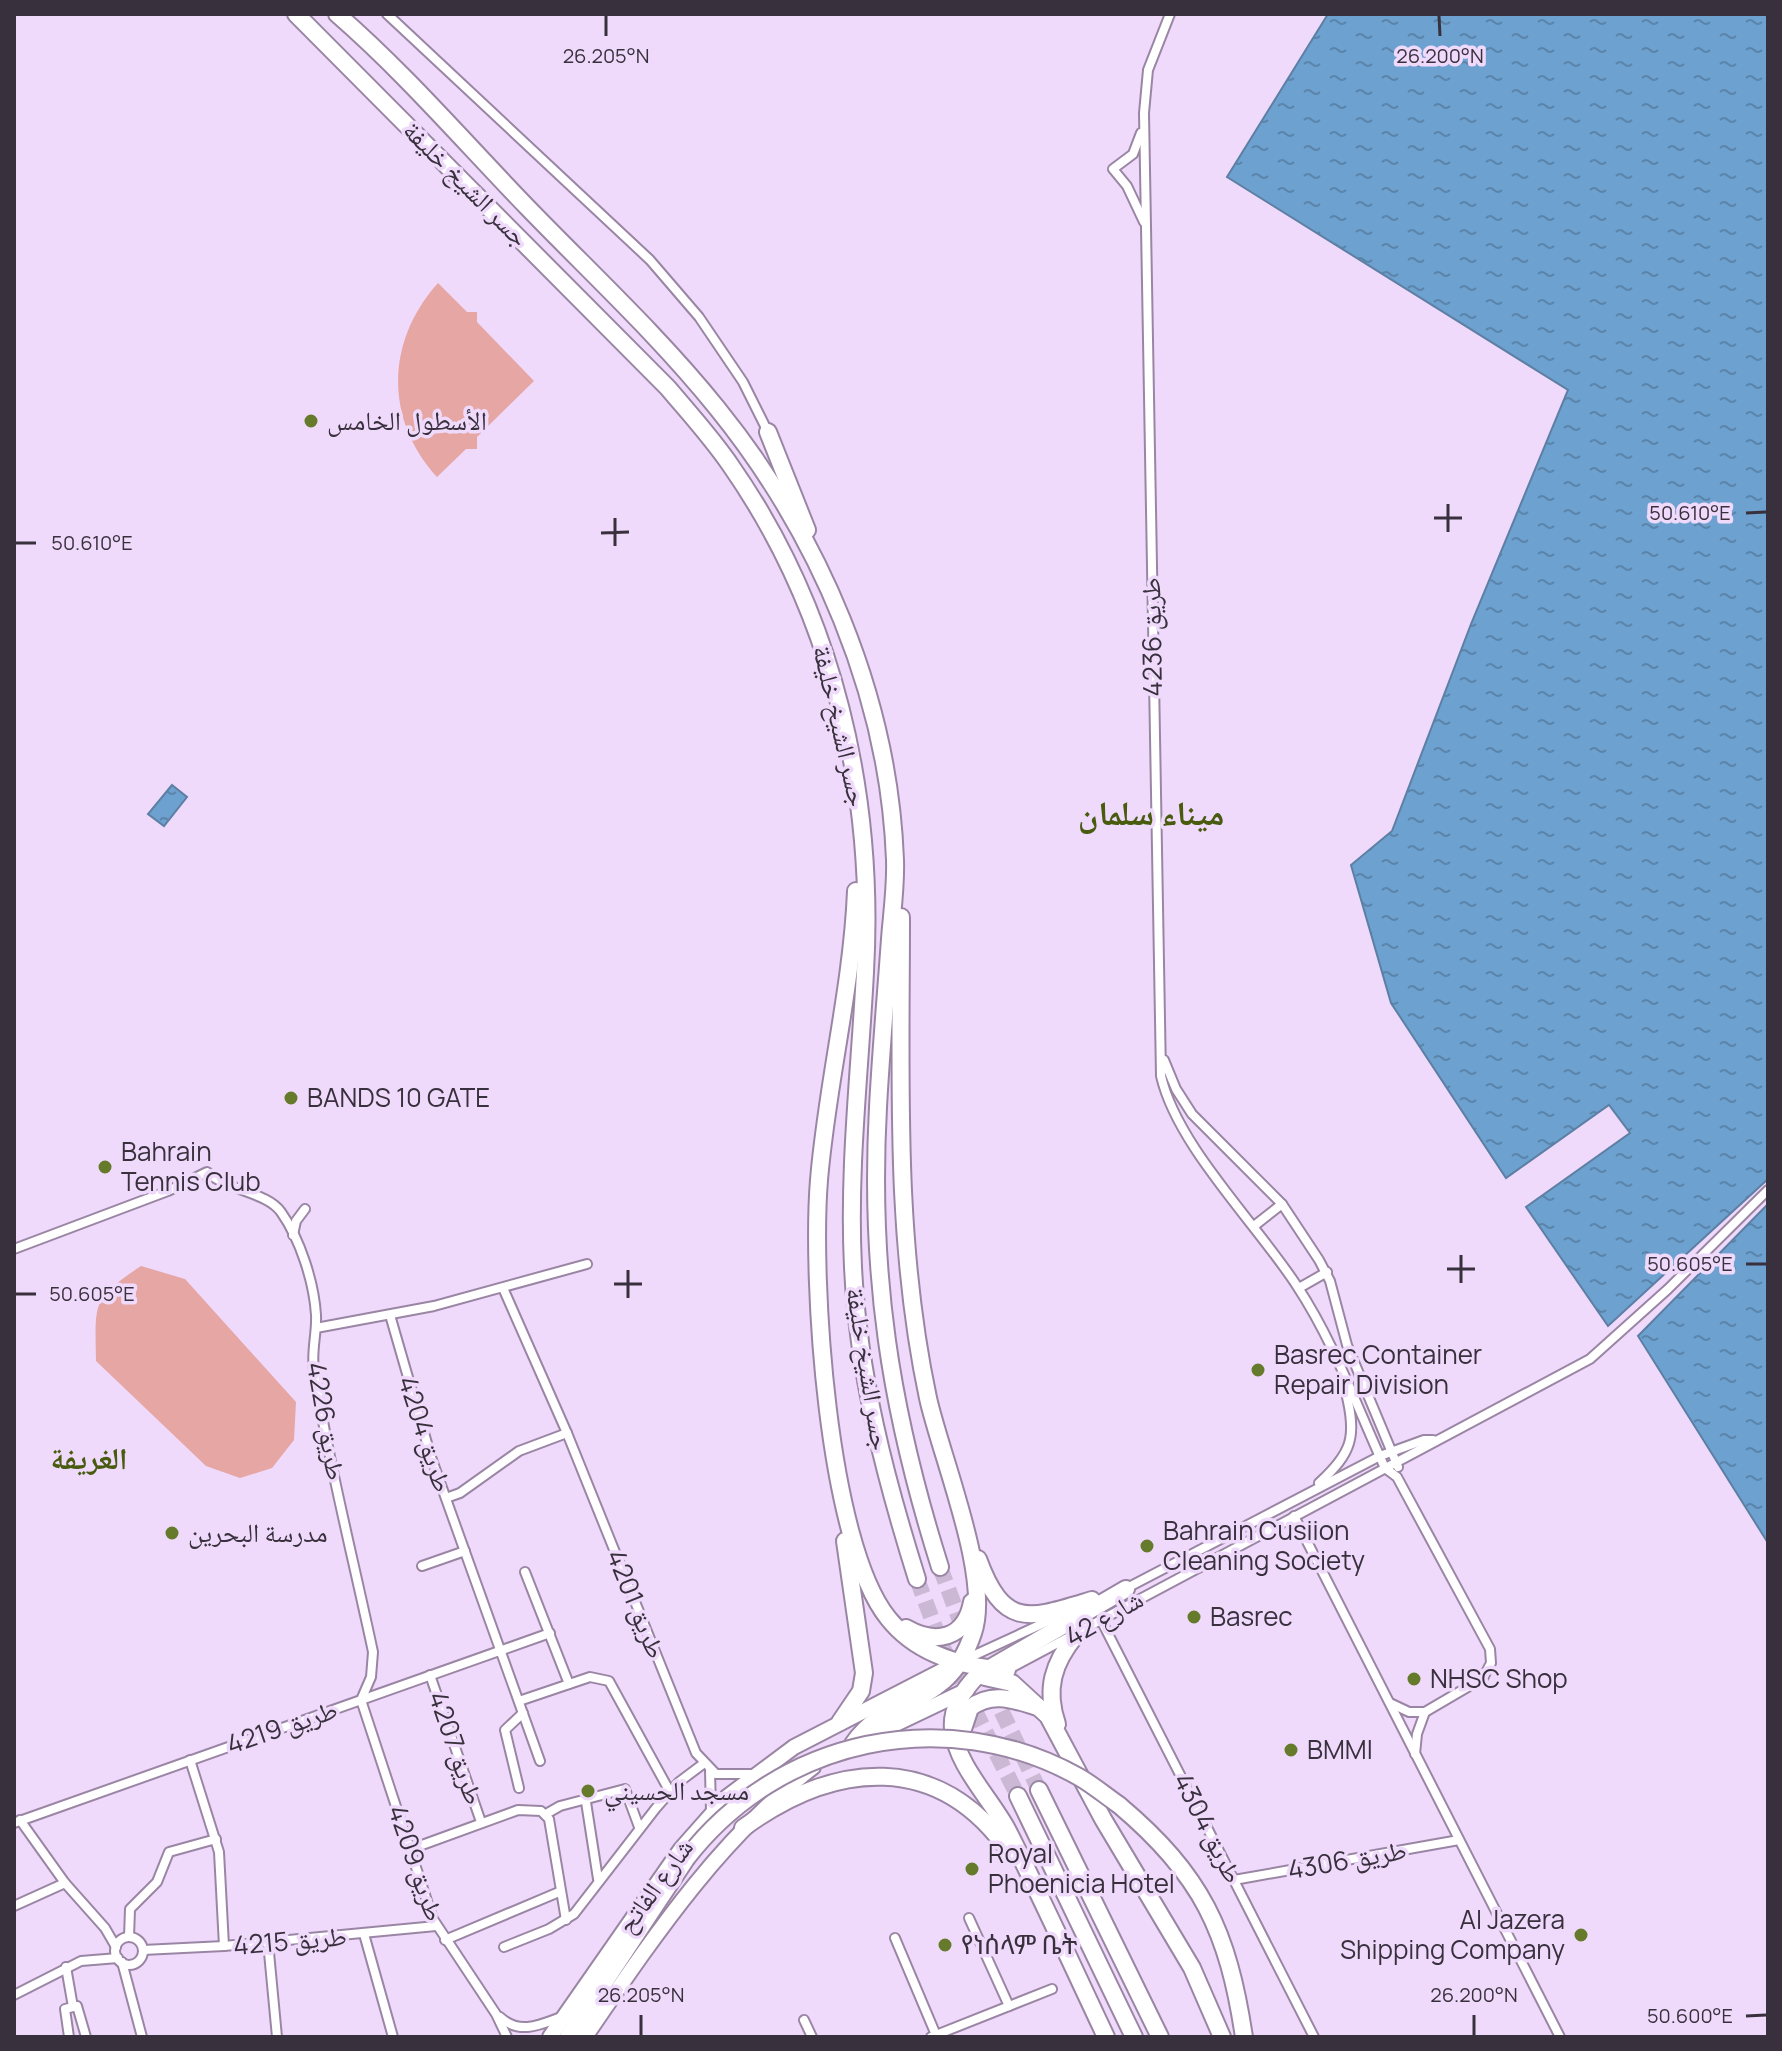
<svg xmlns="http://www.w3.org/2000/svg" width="1782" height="2051" viewBox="0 0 1782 2051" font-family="Manrope,'Noto Naskh Arabic','Noto Sans Ethiopic',sans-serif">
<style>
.green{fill:#e5a6a4}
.water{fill:url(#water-ripples);stroke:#5d7fa4;stroke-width:2}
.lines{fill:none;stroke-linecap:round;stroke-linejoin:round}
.highway-tunnel{stroke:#cbb8d5;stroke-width:16;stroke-dasharray:16 8;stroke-linecap:butt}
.street-casing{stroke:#9a86a4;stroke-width:12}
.primary-casing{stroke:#9a86a4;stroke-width:18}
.highway-casing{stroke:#9a86a4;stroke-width:20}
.street{stroke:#fff;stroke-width:8}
.primary{stroke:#fff;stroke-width:14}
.highway{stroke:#fff;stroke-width:16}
.highway-bridge-casing{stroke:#9a86a4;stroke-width:20;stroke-linecap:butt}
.highway-bridge{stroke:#fff;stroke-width:16}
.ticks{fill:none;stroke:#39303d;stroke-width:3}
.poi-dot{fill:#657a2b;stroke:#efdafb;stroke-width:3}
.labels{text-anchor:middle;stroke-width:7;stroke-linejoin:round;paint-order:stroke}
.street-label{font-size:26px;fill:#39303d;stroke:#efdafb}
.poi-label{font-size:26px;fill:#39303d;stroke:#efdafb;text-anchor:start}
.quarter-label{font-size:30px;font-weight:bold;fill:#495b0f;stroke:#efdafb}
.district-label{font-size:34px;font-weight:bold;fill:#495b0f;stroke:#efdafb}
.ticks-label{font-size:20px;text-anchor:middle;fill:#39303d;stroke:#efdafb;stroke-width:7;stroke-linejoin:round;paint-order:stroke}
</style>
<defs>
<pattern id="water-ripples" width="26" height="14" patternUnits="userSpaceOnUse" patternTransform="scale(2)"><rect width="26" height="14" fill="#6da1d0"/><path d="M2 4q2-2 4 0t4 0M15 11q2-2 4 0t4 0" fill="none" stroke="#5b84aa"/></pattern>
</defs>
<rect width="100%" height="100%" fill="#efdafb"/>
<g class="green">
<path d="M 438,283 L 467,312 L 477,312 L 477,322 L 534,381 L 477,437 L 477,449 L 466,449 L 437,477 C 384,419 386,341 438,283 Z"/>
<path d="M 141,1266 L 185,1279 L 296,1402 L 294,1440 L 272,1468 L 240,1478 L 206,1466 L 96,1361 C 95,1301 92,1299 141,1266 Z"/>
</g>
<g class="water">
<polygon points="1328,14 1768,14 1768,1179 1608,1326 1526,1207 1630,1133 1609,1105 1506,1178 1391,1003 1351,865 1392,831 1471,624 1568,390 1227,177"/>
<polygon points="172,785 187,797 164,826 148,814"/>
<polygon points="1768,1204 1768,1543 1638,1336"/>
</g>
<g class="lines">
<g class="highway-tunnel">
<polyline points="940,1567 966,1637"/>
<polyline points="917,1579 942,1646 1018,1796"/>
<polyline points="981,1668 1039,1790"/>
</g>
<g class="street-casing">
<g id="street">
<polyline points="387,14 650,260 699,317 743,382 768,432"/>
<path d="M 1170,14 L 1148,70 L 1144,113 L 1161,1076 C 1177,1146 1257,1224 1297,1286 C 1334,1342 1357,1407 1385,1468 L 1397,1477 L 1490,1649 L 1491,1663 L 1483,1678 L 1425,1712 L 1409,1712 L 1390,1703"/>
<polyline points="1141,133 1133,154 1113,169 1127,186 1144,222"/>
<polyline points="1164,1060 1176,1089 1192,1114 1282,1204 1319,1260 1330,1281 1347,1345 1398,1467"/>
<polyline points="1254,1226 1282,1204"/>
<polyline points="293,1235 296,1221 305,1209"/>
<path d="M 14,1249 L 168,1191 L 207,1172 C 228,1191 267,1192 281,1212 C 300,1239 314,1282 316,1315 C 317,1334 311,1351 314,1370 C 329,1464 353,1558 373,1652 L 371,1677 L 361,1700"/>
<polyline points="503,1288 567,1433 696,1753 716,1774 754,1774"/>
<polyline points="1299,1288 1327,1272"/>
<polyline points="390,1315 431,1457 540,1761"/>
<polyline points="316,1328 434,1306 587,1264"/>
<path d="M 1319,1483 C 1352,1453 1357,1437 1346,1393"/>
<polyline points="446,1498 460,1493 519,1451 567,1433"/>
<polyline points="1294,1516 1560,2037"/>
<polyline points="422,1566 465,1551"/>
<polyline points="525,1572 569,1684"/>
<polyline points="1125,1589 1380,1456 1424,1440 1433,1440"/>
<polyline points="1101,1620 1314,2037"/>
<polyline points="964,1660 1057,1617"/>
<polyline points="1007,1670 1590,1359 1668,1289 1768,1190"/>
<polyline points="430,1675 481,1822"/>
<polyline points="361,1700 433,1919 496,2014 507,2037"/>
<polyline points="519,1701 590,1677 609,1681 670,1792"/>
<polyline points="1415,1754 1417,1734 1425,1712"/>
<polyline points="190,1760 219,1852 224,1946"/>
<polyline points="710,1771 711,1810"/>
<polyline points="519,1788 505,1730 523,1713"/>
<polyline points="586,1802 598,1879"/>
<polyline points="546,1814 560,1806 625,1789 639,1827"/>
<polyline points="20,1820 65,1883 105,1928 116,1947"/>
<polyline points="14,1823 550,1633"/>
<polyline points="411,1849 518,1810 541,1811 549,1819 566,1920"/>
<polyline points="1234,1880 1459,1840"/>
<polyline points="14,1906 65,1883"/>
<polyline points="969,1918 1009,2006"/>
<polyline points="364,1934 393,2037"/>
<polyline points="129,1937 130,1909 157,1882 169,1852 216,1839"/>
<circle cx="129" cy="1951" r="14"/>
<polyline points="895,1938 936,2035"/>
<polyline points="445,1940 559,1892"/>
<polyline points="268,1942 277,2037"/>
<polyline points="504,1947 549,1929 574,1914 656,1808 679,1782 703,1764"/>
<polyline points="143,1950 224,1946 436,1926"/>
<polyline points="122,1962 142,2037"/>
<polyline points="66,1967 73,2007"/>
<polyline points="14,1995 81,1961 118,1958"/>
<path d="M 500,2017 C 519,2035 540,2025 561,2017"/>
<polyline points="804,2020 812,2037"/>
<polyline points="69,2037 65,2009 77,2006 86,2037"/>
<polyline points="931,2037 1052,1989"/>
</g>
</g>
<g class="primary-casing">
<g id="primary">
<polyline points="856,1743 967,1690"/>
<polyline points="550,2037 681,1849 727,1797 794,1747 959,1662"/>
<path d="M 585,2037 C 653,1938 717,1841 813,1767"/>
</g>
</g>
<g class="highway-casing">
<g id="highway">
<path d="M 296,14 L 668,388 C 689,413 712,438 731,466 C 834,614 875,794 865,972 C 860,1070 848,1168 853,1267 C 858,1374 885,1477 917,1579"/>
<path d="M 337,14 C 405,73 466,144 529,209 C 592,274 660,337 717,408 C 819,534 889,696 895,860 C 896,886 892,913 890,939 C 886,995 881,1051 878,1107 C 869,1273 890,1409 940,1567"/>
<polyline points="768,432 807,530"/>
<path d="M 856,891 C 852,988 827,1083 819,1180 C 811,1278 827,1542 888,1618 C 917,1655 962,1667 1007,1670"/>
<path d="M 978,1559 C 1004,1630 1029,1619 1092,1600"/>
<path d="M 906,1628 C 936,1645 965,1639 972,1602"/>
<polyline points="985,1677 1012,1683 1048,1716 1103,1819 1192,1968 1222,2037"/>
<polyline points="840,1722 861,1691 864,1673 845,1541"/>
<path d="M 1057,1724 C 1045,1689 1053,1663 1076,1635"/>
<path d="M 961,1735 L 970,1708 C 992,1691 1014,1700 1038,1707"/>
<path d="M 853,1744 C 889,1691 947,1712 973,1633 C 992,1578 941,1457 928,1398 C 894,1239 901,1079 901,917"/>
<polyline points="1039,1790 1160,2037"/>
<polyline points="1018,1796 1134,2037"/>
<path d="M 1119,1805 C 1202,1875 1228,1931 1244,2037"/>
<path d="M 743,1828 C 834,1761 939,1750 1010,1853"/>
<polyline points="568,2037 686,1859"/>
<path d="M 1106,2037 C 1074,1969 1042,1899 1008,1831 C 992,1800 956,1765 953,1729 C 951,1707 964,1689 978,1675 L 1126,1589"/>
</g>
</g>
<use href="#street" class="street"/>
<use href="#primary" class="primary"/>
<use href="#highway" class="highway"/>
<g class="highway-bridge-casing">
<path id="highway-bridge" d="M 686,1859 C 778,1739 945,1702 1079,1777 C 1093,1785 1106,1796 1119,1805"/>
</g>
<use href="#highway-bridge" class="highway-bridge"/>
</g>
<path class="ticks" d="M 606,16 L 606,36M 1439,16 L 1440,36M 1448,504 L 1448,532M 1746,513 L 1766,512M 615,518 L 615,546M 1434,518 L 1462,518M 601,533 L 629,532M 16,543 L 36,543M 1461,1255 L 1461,1283M 1746,1264 L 1766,1264M 1447,1269 L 1475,1269M 628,1270 L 628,1298M 614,1284 L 642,1284M 16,1294 L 36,1294M 641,2015 L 641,2035M 1474,2015 L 1474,2035M 1746,2016 L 1766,2015"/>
<g class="poi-dot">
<circle cx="311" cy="421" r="8"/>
<circle cx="291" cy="1098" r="8"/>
<circle cx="105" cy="1167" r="8"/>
<circle cx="1258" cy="1370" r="8"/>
<circle cx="172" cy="1533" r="8"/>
<circle cx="1147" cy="1546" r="8"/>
<circle cx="1194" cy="1617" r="8"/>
<circle cx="1414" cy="1679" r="8"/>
<circle cx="1291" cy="1750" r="8"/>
<circle cx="588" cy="1791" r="8"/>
<circle cx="972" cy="1869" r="8"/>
<circle cx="1581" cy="1935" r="8"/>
<circle cx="945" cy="1945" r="8"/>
</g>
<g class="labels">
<g class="street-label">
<text transform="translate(466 184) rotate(45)" y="9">جسر الشيخ خليفة</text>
<text transform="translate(1152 637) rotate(-91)" y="9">طريق 4236</text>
<text transform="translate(840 726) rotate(77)" y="9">جسر الشيخ خليفة</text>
<text transform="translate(868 1369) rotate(81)" y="9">جسر الشيخ خليفة</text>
<text transform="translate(326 1421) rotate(80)" y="9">طريق 4226</text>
<text transform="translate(425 1434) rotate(72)" y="9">طريق 4204</text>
<text transform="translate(636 1604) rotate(68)" y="9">طريق 4201</text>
<text transform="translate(1104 1618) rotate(-30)" y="9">شارع 42</text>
<text transform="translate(282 1727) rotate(-19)" y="9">طريق 4219</text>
<text transform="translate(456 1748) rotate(71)" y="9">طريق 4207</text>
<text transform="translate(1208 1828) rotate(63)" y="9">طريق 4304</text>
<text transform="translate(1347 1860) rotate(-10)" y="9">طريق 4306</text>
<text transform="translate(416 1863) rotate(71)" y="9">طريق 4209</text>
<text transform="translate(655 1886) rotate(-54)" y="9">شارع الفاتح</text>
<text transform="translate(290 1941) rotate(-5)" y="9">طريق 4215</text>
</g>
<g class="poi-label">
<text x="327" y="430">الأسطول الخامس</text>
<text x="307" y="1107">BANDS 10 GATE</text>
<text x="121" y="1161">Bahrain<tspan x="121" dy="30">Tennis Club</tspan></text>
<text x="1274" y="1364">Basrec Container<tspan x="1274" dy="30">Repair Division</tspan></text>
<text x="1163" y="1540">Bahrain Cusiion<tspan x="1163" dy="30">Cleaning Society</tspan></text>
<text x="188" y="1542">مدرسة البحرين</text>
<text x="1210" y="1626">Basrec</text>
<text x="1430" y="1688">NHSC Shop</text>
<text x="1307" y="1759">BMMI</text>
<text x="604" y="1800">مسجد الحسيني</text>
<text x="988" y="1863">Royal<tspan x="988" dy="30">Phoenicia Hotel</tspan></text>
<text x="1565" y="1929" text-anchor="end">Al Jazera<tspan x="1565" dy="30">Shipping Company</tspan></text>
<text x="961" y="1954">የነሰላም ቤት</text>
</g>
<g class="quarter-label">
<text x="89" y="1469">الغريفة</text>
</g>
<g class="district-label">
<text x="1151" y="825">ميناء سلمان</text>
</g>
</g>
<g class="ticks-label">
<text x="606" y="63">26.205°N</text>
<text x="1440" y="63">26.200°N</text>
<text x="1690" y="520">50.610°E</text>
<text x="92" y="550">50.610°E</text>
<text x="1690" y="1271">50.605°E</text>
<text x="92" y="1301">50.605°E</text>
<text x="641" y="2002">26.205°N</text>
<text x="1474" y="2002">26.200°N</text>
<text x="1690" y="2023">50.600°E</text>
</g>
<rect width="1782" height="2051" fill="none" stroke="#39303d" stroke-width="32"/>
</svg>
